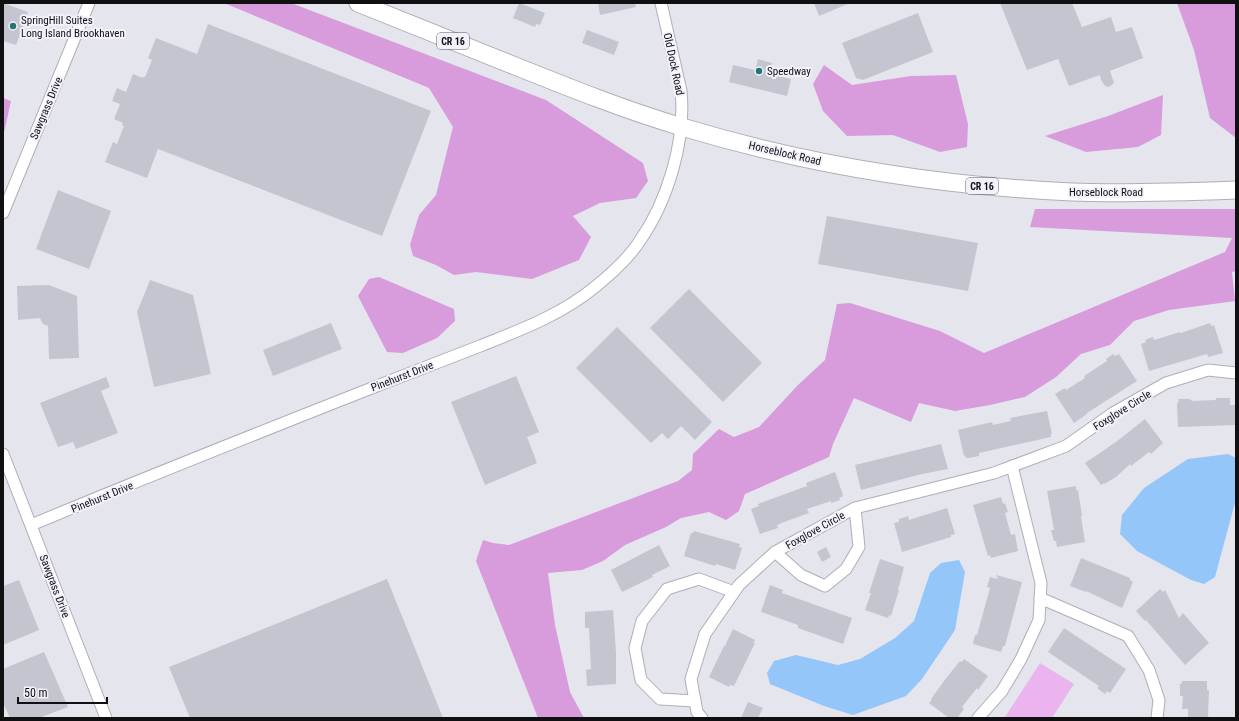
<svg xmlns="http://www.w3.org/2000/svg" width="1239" height="721" viewBox="0 0 1239 721" font-family="'Roboto Condensed',sans-serif">
<style>
.green{fill:#ebb4ee}
.forest{fill:#d89bdc}
.water{fill:#94c6f9}
.building{fill:#c3c6cf}
.lines{fill:none;stroke-linecap:round;stroke-linejoin:round}
.street-casing{stroke:#aeaeb7;stroke-width:13}
.primary-casing{stroke:#aeaeb7;stroke-width:19}
.street{stroke:#fff;stroke-width:11}
.primary{stroke:#fff;stroke-width:17}
.poi-dot{fill:#297372;stroke:#f3f2fc;stroke-width:1.5}
.labels{text-anchor:middle;stroke-width:4;stroke-linejoin:round;paint-order:stroke}
.shield{fill:#f3f2fc;stroke:#545459;stroke-width:1}
.shield-label{font-size:10px;font-weight:bold;fill:#101013}
.poi-label{font-size:11px;fill:#101013;stroke:#f3f2fc;text-anchor:start}
.street-label{font-size:11px;fill:#101013;stroke:#f3f2fc}
</style>
<rect width="100%" height="100%" fill="#e5e5ee"/>
<polygon class="green" points="1040,663 1074,684 1052,718 1007,718 1005,717"/>
<g class="forest">
<polygon points="224,3 291,3 546,100 643,163 648,181 636,198 600,203 573,216 591,237 579,260 532,279 476,272 454,275 436,265 413,256 410,245 419,215 436,195 453,127 429,88"/>
<polygon points="1177,3 1236,3 1236,138 1210,118 1194,50"/>
<polygon points="824,65 852,85 911,76 956,75 968,124 967,147 940,152 893,135 847,136 823,111 813,84"/>
<polygon points="1163,95 1161,135 1138,147 1086,152 1045,136 1108,116"/>
<polygon points="3,98 11,101 3,137"/>
<polygon points="1035,209 1236,209 1236,271 1232,272 1235,301 1169,310 1134,321 1110,345 1081,354 1056,377 1025,397 990,405 955,411 919,403 911,422 854,398 833,444 829,457 745,494 739,511 726,520 709,512 681,518 666,527 625,545 603,561 582,570 548,573 555,625 570,692 584,718 538,718 476,561 483,540 493,543 509,545 678,481 692,470 693,454 719,429 734,437 759,427 798,385 825,360 837,304 850,303 940,331 984,353 1225,252 1232,238 1030,227"/>
<polygon points="379,277 454,309 455,321 437,338 403,353 387,352 358,296 369,279"/>
</g>
<g class="water">
<polygon points="1228,454 1236,458 1236,499 1215,577 1204,584 1191,580 1137,551 1120,534 1122,515 1144,488 1188,459"/>
<polygon points="959,560 965,572 955,630 922,679 906,696 853,715 824,706 770,684 767,673 774,661 796,655 838,665 860,659 895,638 914,621 930,573 941,563"/>
</g>
<g class="building">
<polygon points="3,3 28,12 16,45 3,41"/>
<polygon points="519,3 545,13 540,25 536,24 535,27 513,18"/>
<polygon points="598,3 635,3 636,7 600,15"/>
<polygon points="814,3 850,3 819,16"/>
<polygon points="1000,3 1072,3 1082,27 1111,17 1116,32 1132,27 1143,58 1110,71 1114,83 1109,87 1105,86 1101,80 1100,75 1069,86 1058,59 1027,70"/>
<polygon points="918,13 933,52 863,80 856,78 842,43"/>
<polygon points="208,24 431,111 382,236 158,149 147,178 105,162 113,142 117,144 124,126 122,125 123,123 114,119 120,104 112,101 117,88 126,92 133,74 143,78 144,76 145,77 152,60 148,58 156,38 197,54"/>
<polygon points="587,30 619,42 614,55 582,43"/>
<polygon points="758,59 772,63 769,74 791,79 787,96 729,82 733,65 755,70"/>
<polygon points="58,190 111,211 89,269 36,249"/>
<polygon points="827,216 978,243 968,291 818,264"/>
<polygon points="150,280 193,295 211,374 154,387 137,312"/>
<polygon points="49,285 77,296 79,358 49,359 48,326 43,324 40,318 18,320 17,286"/>
<polygon points="689,289 762,363 723,402 650,328"/>
<polygon points="331,323 342,349 273,376 263,350"/>
<polygon points="1210,323 1211,326 1214,325 1223,353 1208,357 1207,354 1149,371 1141,344 1146,342 1145,340 1153,337 1154,340 1180,332 1181,333"/>
<polygon points="617,327 712,422 695,440 681,426 668,439 662,433 651,443 576,368"/>
<polygon points="1113,354 1115,356 1119,354 1137,381 1087,413 1087,414 1074,423 1055,394 1065,388 1066,390 1085,378 1084,376 1107,361 1106,359"/>
<polygon points="516,376 539,432 527,437 537,463 485,485 451,402"/>
<polygon points="106,377 110,387 101,391 118,433 76,449 73,442 58,447 40,403"/>
<polygon points="1216,398 1230,398 1230,405 1236,405 1236,425 1178,427 1177,403 1179,402 1178,399 1190,399 1192,401 1216,400"/>
<polygon points="1047,411 1052,434 1051,434 1051,437 979,453 979,456 969,458 966,458 965,455 964,456 958,430 992,422 993,425 1011,421 1010,418"/>
<polygon points="1145,419 1163,443 1151,454 1149,452 1131,466 1130,464 1116,477 1104,484 1104,483 1101,485 1085,463 1116,442"/>
<polygon points="941,444 948,469 922,474 861,490 855,465"/>
<polygon points="835,472 843,495 842,497 839,498 840,500 831,503 831,501 807,509 809,513 784,522 777,525 778,528 760,534 751,509 759,506 758,504 807,486 806,483"/>
<polygon points="1076,486 1076,490 1078,490 1082,516 1081,516 1085,542 1057,547 1056,541 1054,541 1051,530 1054,530 1047,491"/>
<polygon points="1001,497 1003,504 1005,503 1008,512 1005,513 1011,535 1015,534 1018,551 991,558 990,555 988,556 973,505"/>
<polygon points="947,508 955,534 951,535 951,537 902,552 894,523 899,522 899,519 908,516 909,520"/>
<polygon points="694,531 740,544 739,547 742,548 735,570 716,564 715,566 684,556 691,533 693,533"/>
<polygon points="659,545 670,566 652,575 653,577 622,592 611,570"/>
<polygon points="826,547 831,557 822,562 817,552"/>
<polygon points="1081,558 1130,578 1130,580 1133,582 1122,608 1086,591 1086,592 1070,586"/>
<polygon points="880,559 904,567 898,590 899,590 891,616 889,615 888,618 865,610 871,593 869,593"/>
<polygon points="996,575 1022,582 1005,646 1003,646 1001,652 973,644 975,635 977,635 990,588 987,587 990,577 998,579"/>
<polygon points="387,579 443,718 190,718 169,667"/>
<polygon points="19,580 39,630 3,645 3,586"/>
<polygon points="770,585 783,590 782,593 852,618 843,644 798,628 798,625 761,612"/>
<polygon points="1160,589 1163,592 1165,590 1179,618 1183,613 1209,643 1185,665 1146,620 1145,621 1136,611"/>
<polygon points="613,610 616,653 616,684 587,686 586,670 591,669 589,628 585,628 585,612"/>
<polygon points="1064,628 1126,669 1110,693 1107,691 1105,694 1097,688 1099,686 1048,652"/>
<polygon points="733,629 755,640 753,642 755,643 734,686 730,685 729,687 709,677 724,646 725,646"/>
<polygon points="44,652 68,707 39,718 10,718 3,703 3,669"/>
<polygon points="964,659 988,676 978,690 977,688 962,707 964,709 958,717 949,718 929,703 932,700 931,699 947,677 960,661 962,662"/>
<polygon points="1182,681 1207,681 1207,690 1209,690 1208,718 1188,718 1188,709 1182,709 1183,696 1180,696 1180,684 1182,683"/>
<polygon points="748,702 763,708 758,718 741,718"/>
</g>
<g class="lines">
<g class="street-casing">
<g id="street">
<polyline points="3,213 89,3"/>
<polyline points="3,454 106,718"/>
<path d="M 31,525 C 147,477 265,430 382,384 C 415,371 447,359 480,346 C 520,330 561,315 595,287 C 611,274 628,259 639,242 C 668,201 686,140 681,91 L 661,3"/>
<polyline points="775,552 801,575 825,586 846,569 859,547 855,508"/>
<polyline points="1040,598 1128,636 1149,670 1159,700 1157,718"/>
<polyline points="695,701 660,699 641,680 635,648 642,621 667,589 699,579 734,592"/>
<polyline points="702,718 697,712 691,679 705,634 739,585 775,552 855,508 994,473 1066,446 1113,413 1166,383 1208,370 1236,373"/>
<polyline points="978,718 1002,691 1021,659 1039,620 1041,583 1012,466"/>
</g>
</g>
<g class="primary-casing">
<path id="primary" d="M 358,3 C 410,24 462,45 515,66 C 570,88 625,110 682,127 C 808,165 940,186 1072,192 C 1126,194 1182,192 1236,190"/>
</g>
<use href="#street" class="street"/>
<use href="#primary" class="primary"/>
</g>
<g class="poi-dot">
<circle cx="13" cy="26" r="4"/>
<circle cx="759" cy="71" r="4"/>
</g>
<g class="labels">
<g class="shield">
<rect x="437" y="33" width="32" height="16" rx="3"/>
<rect x="966" y="178" width="32" height="16" rx="3"/>
</g>
<g class="shield-label">
<text x="453" y="45">CR 16</text>
<text x="982" y="190">CR 16</text>
</g>
<g class="poi-label">
<text x="21" y="24">SpringHill Suites<tspan x="21" dy="13">Long Island Brookhaven</tspan></text>
<text x="767" y="75">Speedway</text>
</g>
<g class="street-label">
<text transform="translate(674 64) rotate(78)" y="4">Old Dock Road</text>
<text transform="translate(46 108) rotate(-67)" y="4">Sawgrass Drive</text>
<text transform="translate(785 153) rotate(13)" y="4">Horseblock Road</text>
<text x="1106" y="196">Horseblock Road</text>
<text transform="translate(402 376) rotate(-21)" y="4">Pinehurst Drive</text>
<text transform="translate(1122 410) rotate(-32)" y="4">Foxglove Circle</text>
<text transform="translate(102 497) rotate(-22)" y="4">Pinehurst Drive</text>
<text transform="translate(815 530) rotate(-29)" y="4">Foxglove Circle</text>
<text transform="translate(55 586) rotate(69)" y="4">Sawgrass Drive</text>
</g>
</g>
<rect width="1239" height="721" fill="none" stroke="#101013" stroke-width="8"/>
<path d="M18 697v6h89v-6" fill="none" stroke="#101013" stroke-width="2"/>
<text x="24" y="697" font-size="12" fill="#101013" stroke="#f3f2fc" stroke-width="3" paint-order="stroke">50 m</text>
</svg>
